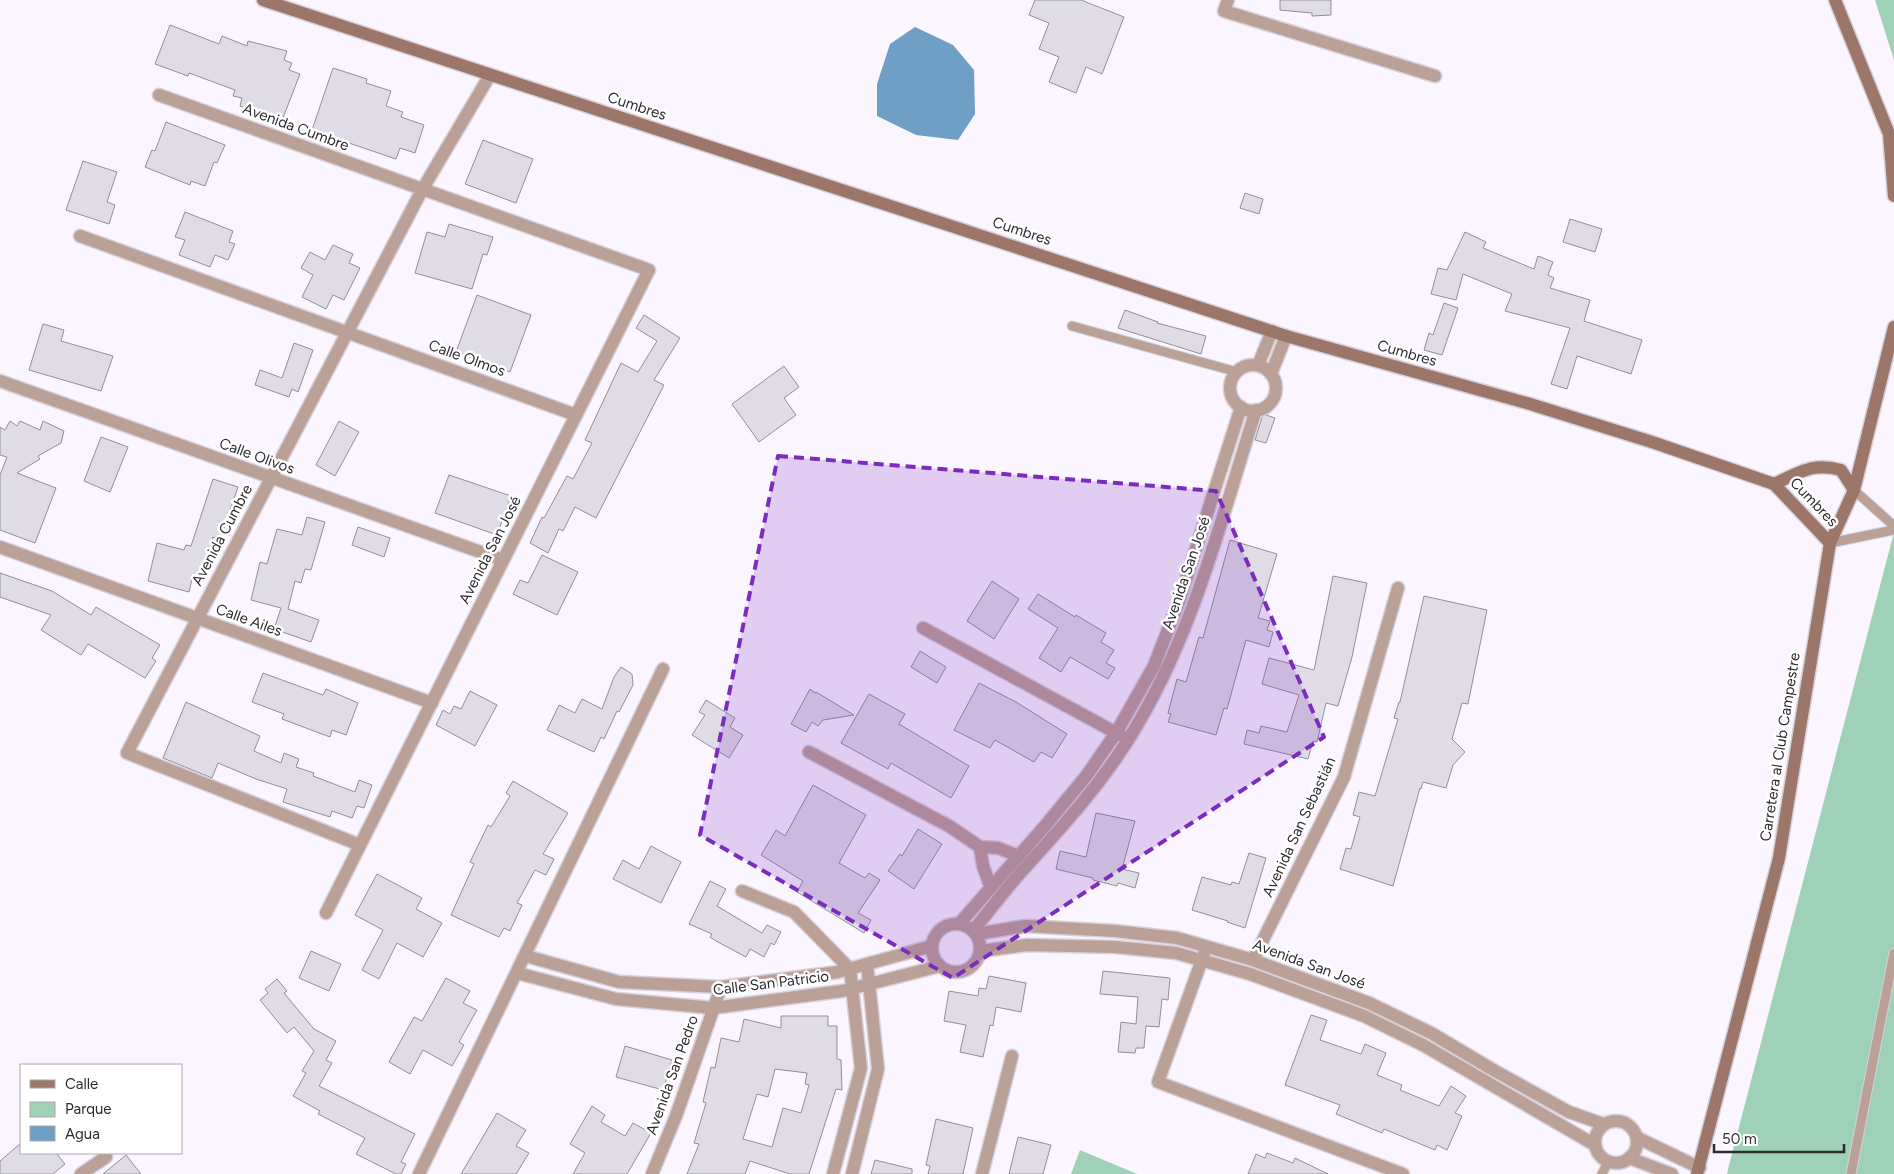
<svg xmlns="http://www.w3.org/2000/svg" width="1894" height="1174" viewBox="0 0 1894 1174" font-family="Figtree,sans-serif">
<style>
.green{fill:#9fd1b9}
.water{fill:#6f9fc4}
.building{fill:#dfdce6;stroke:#928f99;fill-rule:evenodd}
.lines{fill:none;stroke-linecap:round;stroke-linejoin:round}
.lane-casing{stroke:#d6d1da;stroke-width:11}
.street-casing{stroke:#d6d1da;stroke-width:15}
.secondary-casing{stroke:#d6d1da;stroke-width:15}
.lane{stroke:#bba097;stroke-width:9}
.street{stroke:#bba097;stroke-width:12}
.secondary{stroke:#9c7669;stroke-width:12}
.marked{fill:#7b2cbf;fill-opacity:0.2;stroke:#7b2cbf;stroke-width:4;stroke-dasharray:10 6;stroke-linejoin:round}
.labels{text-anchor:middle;stroke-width:5;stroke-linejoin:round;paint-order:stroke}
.street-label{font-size:15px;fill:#2e2b2f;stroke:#fff}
</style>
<rect width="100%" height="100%" fill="#fbf5ff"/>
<g class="green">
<polygon points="1875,0 1894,0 1894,60"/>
<polygon points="1894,532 1894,1174 1727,1174 1728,1169"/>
<polygon points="1080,1150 1137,1174 1071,1174"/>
</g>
<polygon class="water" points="915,27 953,45 974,70 975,114 958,140 916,135 877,116 877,84 890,44"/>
<g class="building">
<polygon points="1035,0 1081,0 1124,17 1102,74 1086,67 1076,93 1049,82 1059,57 1039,49 1049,23 1029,15"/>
<polygon points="1280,0 1331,0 1331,15 1312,16 1312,13 1280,10"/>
<polygon points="170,25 219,44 222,36 247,46 248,41 287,51 284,60 292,63 289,70 300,74 283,118 272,114 271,118 240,106 242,98 233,96 235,90 189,73 188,76 155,64"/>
<polygon points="333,68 367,79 366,83 391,91 386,106 403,112 401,117 424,125 415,153 400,148 396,159 346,142 345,145 311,133"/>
<polygon points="166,122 225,145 217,163 214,162 205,186 191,181 190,185 145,167 152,150 155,151"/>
<polygon points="483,140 533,159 516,203 465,184"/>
<polygon points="83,161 117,172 107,202 115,205 109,224 66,210"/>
<polygon points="1245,193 1263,199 1259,214 1240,208"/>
<polygon points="185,212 233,231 229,242 235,244 228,260 215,255 210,267 179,255 185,240 175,237"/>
<polygon points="1570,219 1602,229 1595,252 1563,242"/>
<polygon points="449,224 493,237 487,255 483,254 472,289 415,273 427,232 445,237"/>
<polygon points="1465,232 1486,242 1483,248 1534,269 1538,256 1553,262 1548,275 1554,278 1550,288 1590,300 1584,321 1642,340 1631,374 1577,356 1567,389 1551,384 1570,328 1505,311 1512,294 1463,274 1456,300 1431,294 1438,268 1447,270"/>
<polygon points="333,245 353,254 349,263 360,268 344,300 333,295 326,309 302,297 313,275 301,268 310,252 325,260"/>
<polygon points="477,295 531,315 510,372 456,352"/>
<polygon points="1444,303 1458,308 1442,355 1424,350 1429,333 1433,335"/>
<polygon points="1125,310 1158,322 1157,323 1206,336 1201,354 1118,328"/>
<polygon points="644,315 680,338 654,380 664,385 596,518 575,507 563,531 559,529 548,553 530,543 542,517 544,518 567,476 573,479 592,443 585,440 621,363 638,372 657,341 636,328"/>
<polygon points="43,324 64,330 61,341 113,356 101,391 29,370"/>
<polygon points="294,343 313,350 298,392 292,389 289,397 255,385 260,370 282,378"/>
<polygon points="784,366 799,387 784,398 796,415 759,442 732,404"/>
<polygon points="1263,414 1275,418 1266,443 1255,440"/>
<polygon points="10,421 17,426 20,421 40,430 43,421 64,431 61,443 38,456 40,459 17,473 56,488 35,543 0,530 0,475 7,457 0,455 0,427 5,430"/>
<polygon points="339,421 359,432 335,476 316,465"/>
<polygon points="101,437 128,447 110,492 84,481"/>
<polygon points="449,475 511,496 497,535 435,513"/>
<polygon points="213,479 238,487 220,540 213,537 206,566 202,565 198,581 192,579 189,592 148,581 157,543 184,550 186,545 191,546"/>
<polygon points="307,517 325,522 311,570 305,569 301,583 295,581 288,609 319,620 311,642 274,629 281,608 251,600 260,562 267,564 277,529 302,535"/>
<polygon points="358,527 390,538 384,557 352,545"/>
<polygon points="1230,540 1277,554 1258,618 1270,621 1267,630 1273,632 1269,647 1246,640 1227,709 1224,708 1216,735 1168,722 1171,714 1168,713 1177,679 1186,682 1199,637 1203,638"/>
<polygon points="542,555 578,572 557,615 513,594 520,580 528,583"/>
<polygon points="0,573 52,591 91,615 96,607 160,645 152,658 156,661 145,678 88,644 81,655 41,630 51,615 0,597"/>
<polygon points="1333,576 1367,583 1352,657 1338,706 1326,703 1317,742 1313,741 1308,759 1244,744 1247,730 1259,733 1261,726 1287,732 1299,695 1262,684 1269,658 1314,670"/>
<polygon points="992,581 1019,599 994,639 967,621"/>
<polygon points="1038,594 1075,617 1076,615 1106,633 1101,642 1114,650 1106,663 1115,668 1108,679 1070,657 1061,672 1039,658 1058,628 1028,609"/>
<polygon points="1424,596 1487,610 1468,704 1462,703 1452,739 1465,752 1453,765 1446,788 1423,782 1421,789 1420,788 1393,886 1340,869 1346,848 1351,849 1360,817 1353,815 1359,792 1375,796 1398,719 1394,718 1399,702 1400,702"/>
<polygon points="920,651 946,667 937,683 911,667"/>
<polygon points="621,667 632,674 633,685 619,712 617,711 604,739 601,737 594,752 547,730 559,705 575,713 582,699 602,709 614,677"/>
<polygon points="263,673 323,695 326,689 358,703 346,735 332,730 330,737 282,719 284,714 252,702"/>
<polygon points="979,683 1016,702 1067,734 1052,758 1041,752 1034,762 995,740 990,748 954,730"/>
<polygon points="810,689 815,693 816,692 854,715 823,720 818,726 812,722 806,732 791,724"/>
<polygon points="470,691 497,705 475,746 436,725 443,710 450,714 454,706 461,709"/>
<polygon points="869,694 905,714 899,724 969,766 951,798 891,763 888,769 841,743"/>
<polygon points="706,700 735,718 730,727 743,735 729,758 692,735 705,715 699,712"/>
<polygon points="186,702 260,736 254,751 281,763 284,753 299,759 296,767 314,773 313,776 355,792 359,780 372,785 364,808 357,806 352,818 332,811 330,817 283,802 287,789 256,779 218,763 212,778 163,758"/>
<polygon points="513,781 568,813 543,854 554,859 546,875 535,870 517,903 522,905 510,931 504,928 499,937 451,915 474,864 470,862 488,825 491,827 510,796 506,793"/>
<polygon points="813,785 866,815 839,863 865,878 869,873 880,880 858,913 871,920 864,933 797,892 803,881 761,855 776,830 785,836"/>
<polygon points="1096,813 1135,821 1122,869 1139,873 1135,888 1118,883 1117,886 1093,880 1093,878 1056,869 1060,851 1086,857"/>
<polygon points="918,829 942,844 914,889 888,871 900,854 902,856"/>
<polygon points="651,846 681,862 661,903 613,879 623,860 639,869"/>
<polygon points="1249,853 1266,858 1245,928 1227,922 1228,921 1192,910 1202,877 1231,885 1232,882 1239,884"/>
<polygon points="377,874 422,898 416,909 442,923 423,957 397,943 379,979 362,970 383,930 355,915"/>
<polygon points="710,881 726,889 717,906 762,933 767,925 781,932 774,945 771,943 764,957 750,949 746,957 716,941 710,937 712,934 689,924"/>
<polygon points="311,951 341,964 329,991 299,978"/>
<polygon points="1103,971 1170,978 1168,1000 1162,999 1159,1027 1146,1026 1144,1048 1136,1048 1135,1053 1118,1052 1121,1022 1136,1024 1138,997 1100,994"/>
<polygon points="989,976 1026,983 1021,1012 996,1007 993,1026 990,1025 983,1057 960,1052 966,1025 944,1021 949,991 978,996 979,988 986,989"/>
<polygon points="446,978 470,991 463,1003 477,1010 459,1042 464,1045 452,1066 423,1050 410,1074 389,1062 414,1017 422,1021"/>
<polygon points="277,979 287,991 284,993 314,1029 336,1041 326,1060 332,1063 319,1086 415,1134 401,1162 406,1164 401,1174 396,1174 356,1154 365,1138 318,1114 320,1111 293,1096 306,1073 302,1071 314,1051 294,1027 287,1033 260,1000 268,993 265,989"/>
<polygon points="1311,1015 1327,1020 1320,1040 1361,1054 1365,1044 1386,1053 1377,1075 1402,1085 1400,1090 1439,1106 1451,1086 1466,1096 1455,1113 1462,1116 1447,1150 1437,1145 1435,1150 1384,1129 1382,1133 1336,1114 1340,1105 1285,1085"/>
<path d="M 781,1016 L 828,1016 L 828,1026 L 837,1026 L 837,1059 L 841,1060 L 842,1090 L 836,1089 L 809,1174 L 790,1174 L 750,1161 L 745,1174 L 687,1174 L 699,1144 L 694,1143 L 706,1103 L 703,1102 L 711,1067 L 715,1068 L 721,1038 L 739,1042 L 744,1019 L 781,1028 ZM 775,1069 L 807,1073 L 805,1084 L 809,1085 L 801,1113 L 783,1108 L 772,1147 L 743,1139 L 757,1094 L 768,1097 Z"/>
<polygon points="625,1046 672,1060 663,1090 616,1077"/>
<polygon points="592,1106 605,1115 601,1122 625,1136 633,1123 651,1133 627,1174 573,1174 585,1153 570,1144"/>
<polygon points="497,1113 526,1130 516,1146 529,1153 516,1174 461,1174"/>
<polygon points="936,1119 973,1128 963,1174 928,1174 930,1166 926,1165"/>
<polygon points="1018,1137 1051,1145 1043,1174 1009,1174"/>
<polygon points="21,1143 21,1153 56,1153 65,1164 53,1174 0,1174 0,1161"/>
<polygon points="1267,1153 1293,1163 1295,1158 1328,1174 1248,1174 1256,1154 1265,1158"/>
<polygon points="126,1155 141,1174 103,1174"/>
<polygon points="875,1160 912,1169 912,1174 871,1174"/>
</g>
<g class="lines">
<g class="lane-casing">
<g id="lane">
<polyline points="1072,326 1237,372"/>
<polyline points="1854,490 1894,526"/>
<polyline points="1830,543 1894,530"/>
<polyline points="1602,1174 1608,1162"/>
<polyline points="1851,1174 1894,953"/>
</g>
</g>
<g class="street-casing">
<g id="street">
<polyline points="1228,0 1224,11 1435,76"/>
<polyline points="159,95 649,270 326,913"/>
<polyline points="80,236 576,415"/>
<polyline points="1258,365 1272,331"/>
<circle cx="1253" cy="388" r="23"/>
<polyline points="1271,374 1286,336"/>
<polyline points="0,381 503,560"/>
<polyline points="0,547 432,703"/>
<polyline points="923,628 1122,736"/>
<polyline points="809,752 949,826 980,847 998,848 1019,856"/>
<polyline points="360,845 127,753 422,190 490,75"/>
<polyline points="980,847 983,866 991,888"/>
<polyline points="742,891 794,912 850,969 861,1068 833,1174"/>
<circle cx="956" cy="948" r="24"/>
<polyline points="959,924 1045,826 1087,775 1116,733 1154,666 1180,599 1241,407"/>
<path d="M 973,931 C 989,911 1004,891 1021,872 C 1059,830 1097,789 1128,740 C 1192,639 1220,523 1256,410"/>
<polyline points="977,934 1025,926 1115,931 1177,938 1253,960 1369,1003 1431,1033 1495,1071 1569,1112 1603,1124"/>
<polyline points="981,951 1027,945 1115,947 1176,953 1250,974 1364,1016 1423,1045 1595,1145"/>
<polyline points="1204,954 1158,1082 1403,1174"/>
<polyline points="526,956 619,982 721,987 838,972 932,946"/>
<polyline points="1253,960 1344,777 1398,588"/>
<polyline points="517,973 616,999 713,1008 842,991 940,966"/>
<circle cx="1616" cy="1142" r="21"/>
<polyline points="1638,1138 1700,1168"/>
<polyline points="1629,1158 1672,1174"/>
<polyline points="81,1174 106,1157"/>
<polyline points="419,1174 663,669"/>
<polyline points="652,1174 676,1116 721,987"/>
<polyline points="852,1174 878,1069 867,964"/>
<polyline points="982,1174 1012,1056"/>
</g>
</g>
<g class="secondary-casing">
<g id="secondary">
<polyline points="263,0 1286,336 1530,404 1652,442 1774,484 1830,543"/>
<polyline points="1835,0 1889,134 1894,196"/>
<path d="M 1774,484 C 1799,473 1812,462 1841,470 L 1854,490"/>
<polyline points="1697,1174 1779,858 1830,543 1854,490 1894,327"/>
</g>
</g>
<use href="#lane" class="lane"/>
<use href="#street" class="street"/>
<use href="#secondary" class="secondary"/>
</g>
<path class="marked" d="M 778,456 L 1216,491 L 1324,737 L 953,978 L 700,835 Z"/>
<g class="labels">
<g class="street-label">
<text transform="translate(637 106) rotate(18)" y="5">Cumbres</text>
<text transform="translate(296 127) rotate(20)" y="5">Avenida Cumbre</text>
<text transform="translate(1022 231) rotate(18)" y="5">Cumbres</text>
<text transform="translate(1407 353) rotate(16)" y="5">Cumbres</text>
<text transform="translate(467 358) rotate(20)" y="5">Calle Olmos</text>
<text transform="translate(257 456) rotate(20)" y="5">Calle Olivos</text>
<text transform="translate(1814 502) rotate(46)" y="5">Cumbres</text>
<text transform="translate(222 535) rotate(-62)" y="5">Avenida Cumbre</text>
<text transform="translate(490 550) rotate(-63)" y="5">Avenida San José</text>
<text transform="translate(1186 573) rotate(-71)" y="5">Avenida San José</text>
<text transform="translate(249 620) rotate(20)" y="5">Calle Ailes</text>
<text transform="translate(1780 747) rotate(-81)" y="5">Carretera al Club Campestre</text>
<text transform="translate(1299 827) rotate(-65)" y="5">Avenida San Sebastián</text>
<text transform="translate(1309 964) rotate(20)" y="5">Avenida San José</text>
<text transform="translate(771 983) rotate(-7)" y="5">Calle San Patricio</text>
<text transform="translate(672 1075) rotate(-70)" y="5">Avenida San Pedro</text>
</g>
</g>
<rect x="20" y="1064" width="162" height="90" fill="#ffffff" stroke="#abaaac"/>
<rect x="30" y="1080" width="25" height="8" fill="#9c7669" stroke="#abaaac"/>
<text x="65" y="1089" font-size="15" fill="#2e2b2f">Calle</text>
<rect x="30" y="1102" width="25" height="15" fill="#9fd1b9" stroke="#abaaac"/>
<text x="65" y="1114" font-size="15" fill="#2e2b2f">Parque</text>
<rect x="30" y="1126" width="25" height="15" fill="#6f9fc4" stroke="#abaaac"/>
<text x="65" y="1139" font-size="15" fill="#2e2b2f">Agua</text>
<path d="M1714 1144v8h130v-8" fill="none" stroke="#2e2b2f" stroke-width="2.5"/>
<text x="1722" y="1144" font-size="15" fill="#2e2b2f" stroke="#ffffff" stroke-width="4" paint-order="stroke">50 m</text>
</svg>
